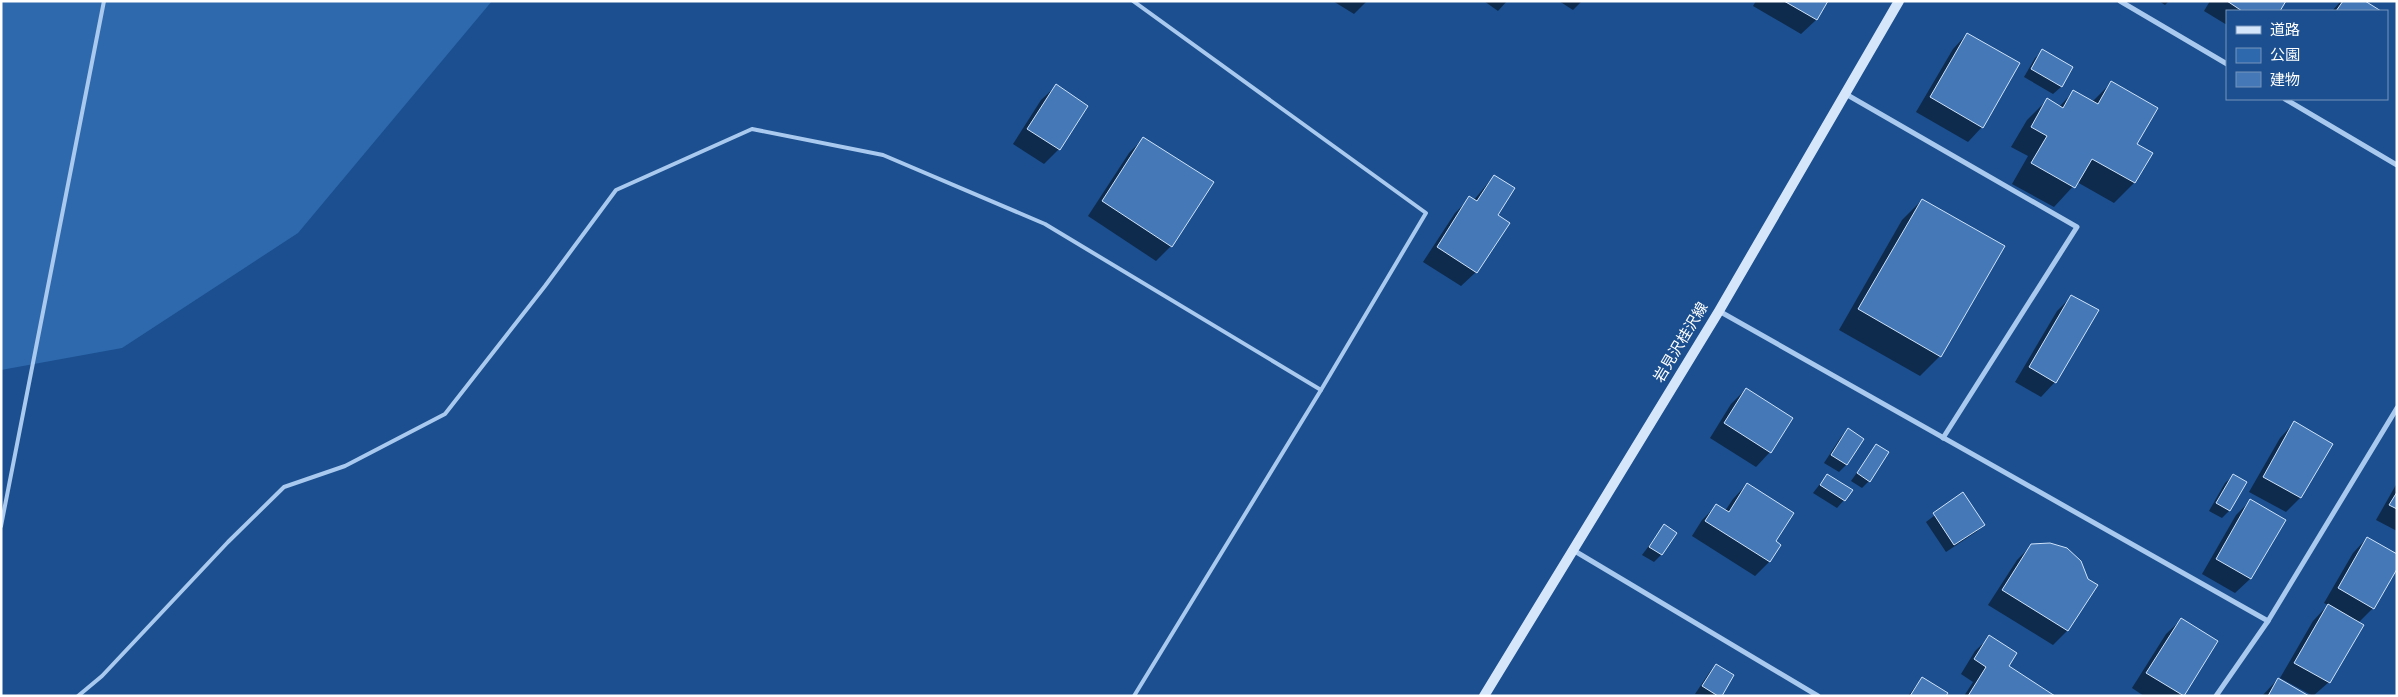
<svg xmlns="http://www.w3.org/2000/svg" width="2398" height="697" viewBox="0 0 2398 697" font-family="Overpass,'Noto Sans JP',sans-serif">
<style>
.green{fill:#2e69ad}
.shadow{fill:#0007}
.building{fill:#4478b7;stroke:#cfe3fa}
.lines{fill:none;stroke-linecap:round;stroke-linejoin:round}
.lane{stroke:#a9c9ee;stroke-width:4}
.street{stroke:#a9c9ee;stroke-width:5}
.secondary{stroke:#d6e6fa;stroke-width:10}
.labels{text-anchor:middle;dominant-baseline:central;stroke-width:4;stroke-linejoin:round;paint-order:stroke}
.street-label{font-size:15px;fill:#fff;stroke:#1b4f8f}
</style>
<rect width="100%" height="100%" fill="#1b4f8f"/>
<polygon class="green" points="1,1 492,1 298,233 122,348 1,370"/>
<g class="shadow">
<polygon points="1333,1 1367,1 1354,14"/>
<polygon points="1484,1 1507,1 1498,11"/>
<polygon points="1559,1 1582,1 1573,10"/>
<polygon points="1756,1 1827,1 1816,20 1801,34 1753,6"/>
<polygon points="2159,1 2169,1 2165,5"/>
<polygon points="2210,1 2285,1 2278,11 2227,11 2227,25 2204,11"/>
<polygon points="2341,1 2363,1 2379,11 2332,11"/>
<polygon points="1967,34 1982,127 1968,142 1916,112 1953,49"/>
<polygon points="2043,51 2071,67 2061,87 2053,94 2024,77 2035,58"/>
<polygon points="2111,83 2135,144 2151,153 2134,183 2114,203 2077,182 2054,207 2012,184 2028,156 2011,147 2027,120 2047,100 2059,107 2073,92 2092,102"/>
<polygon points="1056,86 1087,106 1059,149 1044,164 1013,144 1041,100"/>
<polygon points="1144,138 1171,246 1156,261 1088,216 1129,153"/>
<polygon points="1494,176 1497,215 1476,272 1461,286 1423,262 1455,213 1470,198 1473,201"/>
<polygon points="1922,200 1940,356 1920,376 1839,330 1902,220"/>
<polygon points="2072,296 2055,382 2041,397 2015,382 2057,311"/>
<polygon points="1746,389 1770,452 1756,467 1710,438 1731,404"/>
<polygon points="2294,423 2331,444 2300,498 2286,512 2249,492 2280,438"/>
<polygon points="1848,430 1862,439 1846,465 1839,472 1824,463 1841,437"/>
<polygon points="1876,446 1869,481 1862,488 1851,481"/>
<polygon points="1827,475 1844,500 1837,508 1813,493"/>
<polygon points="2233,476 2245,483 2229,511 2222,518 2209,511 2225,483"/>
<polygon points="2397,483 2397,531 2376,520"/>
<polygon points="1747,484 1774,541 1769,562 1755,576 1692,536 1702,520 1717,505 1725,511 1733,499"/>
<polygon points="1963,494 1984,525 1976,532 1946,552 1926,522"/>
<polygon points="2251,500 2284,520 2250,579 2235,593 2202,574 2236,515"/>
<polygon points="1664,526 1661,555 1654,562 1642,555"/>
<polygon points="2367,538 2373,608 2358,623 2329,682 2313,696 2280,678 2313,621 2328,605 2324,603 2353,553"/>
<polygon points="2032,545 2096,586 2067,631 2053,645 1988,605 2017,560"/>
<polygon points="2181,620 2216,642 2182,696 2144,696 2132,688 2166,634"/>
<polygon points="1990,637 2007,667 2053,696 1964,696 1973,682 1961,674 1975,651"/>
<polygon points="1716,665 1720,696 1695,694 1709,673"/>
<polygon points="1922,678 1944,696 1908,696"/>
<polygon points="2278,679 2306,696 2262,696"/>
</g>
<g class="building">
<polygon points="1784,1 1828,1 1817,20"/>
<polygon points="2227,1 2286,1 2280,11 2242,11"/>
<polygon points="2343,1 2365,1 2381,11 2336,11"/>
<polygon points="1967,33 2020,63 1983,128 1930,97"/>
<polygon points="2042,49 2073,67 2062,87 2031,69"/>
<polygon points="2111,81 2158,108 2137,144 2153,153 2135,183 2092,159 2075,188 2031,163 2047,136 2031,127 2047,98 2063,108 2073,90 2098,104"/>
<polygon points="1056,84 1088,106 1060,150 1027,129"/>
<polygon points="1143,137 1214,182 1172,247 1102,201"/>
<polygon points="1494,175 1515,188 1498,215 1510,223 1477,273 1437,247 1469,196 1477,201"/>
<polygon points="1922,199 2005,246 1941,357 1858,309"/>
<polygon points="2071,295 2099,310 2056,383 2029,367"/>
<polygon points="1746,388 1793,418 1771,453 1724,423"/>
<polygon points="2294,421 2333,444 2301,498 2263,477"/>
<polygon points="1848,428 1864,439 1847,465 1831,455"/>
<polygon points="1876,444 1889,452 1870,482 1857,473"/>
<polygon points="1827,474 1853,490 1845,501 1820,485"/>
<polygon points="2233,474 2247,482 2230,511 2216,503"/>
<polygon points="1747,483 1794,513 1776,541 1781,545 1770,562 1705,521 1716,504 1729,512"/>
<polygon points="1963,492 1985,525 1954,545 1933,513"/>
<polygon points="2397,492 2397,509 2389,505"/>
<polygon points="2250,499 2286,520 2251,579 2216,559"/>
<polygon points="1664,524 1677,533 1662,555 1649,547"/>
<polygon points="2367,537 2397,554 2397,569 2374,609 2338,588"/>
<polygon points="2050,543 2067,548 2081,561 2088,579 2098,585 2068,631 2002,590 2031,544"/>
<polygon points="2328,604 2364,625 2330,683 2294,663"/>
<polygon points="2181,618 2218,641 2184,696 2146,673"/>
<polygon points="1989,635 2017,653 2009,666 2055,696 1968,696 1986,667 1974,659"/>
<polygon points="1716,664 1734,675 1722,696 1718,696 1702,686"/>
<polygon points="1922,677 1948,693 1946,696 1910,696"/>
<polygon points="2278,678 2309,696 2268,696"/>
</g>
<g class="lines">
<g class="lane">
<polyline points="1133,1 1426,213 1321,390 1134,696"/>
<polyline points="1,526 104,1"/>
<polyline points="78,696 102,676 228,542 284,487 345,466 445,414 545,286 616,190 752,129 883,155 1045,224 1321,390"/>
</g>
<g class="street">
<polyline points="2120,1 2227,64"/>
<polyline points="1844,93 2077,227 1943,438"/>
<polyline points="2285,99 2397,165"/>
<polyline points="1719,311 2268,621"/>
<polyline points="1573,550 1818,696"/>
<polyline points="2216,696 2268,621 2397,408"/>
</g>
<polyline class="secondary" points="1484,696 1719,311 1899,1"/>
</g>
<g class="labels">
<g class="street-label">
<text transform="translate(1682 343) rotate(-59)">岩見沢桂沢線</text>
</g>
</g>
<rect width="2398" height="697" fill="none" stroke="#ffffff" stroke-width="5"/>
<rect x="2226" y="10" width="162" height="90" fill="#1b4f8f" stroke="#7695bc"/>
<rect x="2236" y="26" width="25" height="8" fill="#d6e6fa" stroke="#7695bc"/>
<text x="2270" y="35" font-size="15" fill="#ffffff">道路</text>
<rect x="2236" y="48" width="25" height="15" fill="#2e69ad" stroke="#7695bc"/>
<text x="2270" y="60" font-size="15" fill="#ffffff">公園</text>
<rect x="2236" y="72" width="25" height="15" fill="#4478b7" stroke="#7695bc"/>
<text x="2270" y="85" font-size="15" fill="#ffffff">建物</text>
</svg>
